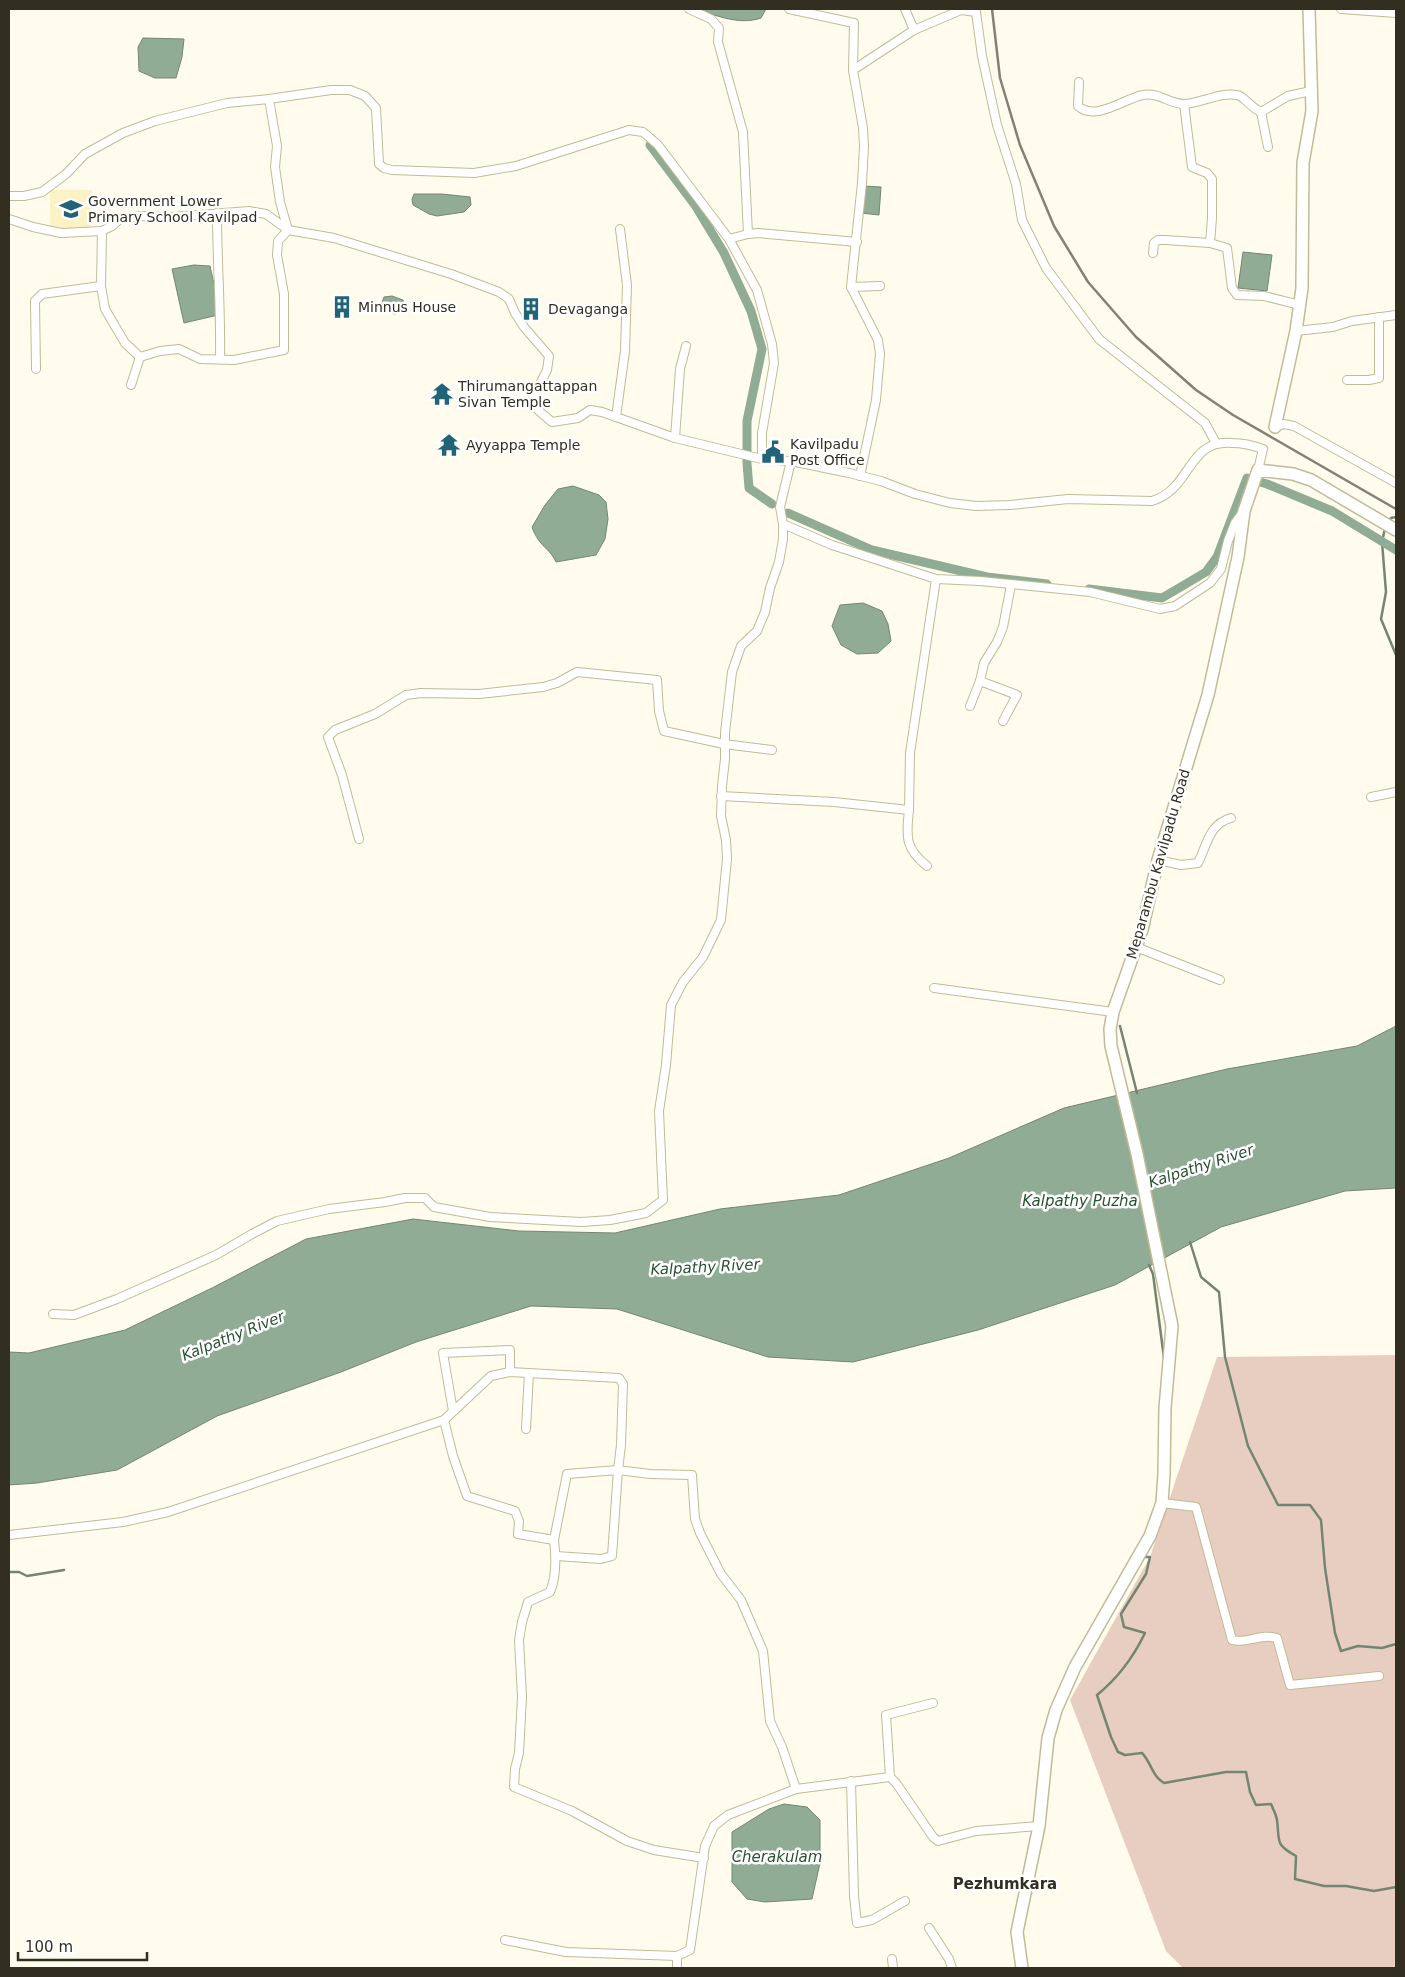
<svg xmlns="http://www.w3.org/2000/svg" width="1405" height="1977" viewBox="0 0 1405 1977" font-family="'DejaVu Sans',sans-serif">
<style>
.built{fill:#fbf3c6}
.green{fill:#e7cec0}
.water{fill:#91ac94;stroke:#748672}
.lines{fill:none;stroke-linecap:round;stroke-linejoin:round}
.stream{stroke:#748672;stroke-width:2.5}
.canal{stroke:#91ac94;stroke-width:9}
.street-casing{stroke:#c1bb97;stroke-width:10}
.secondary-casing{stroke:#c1bb97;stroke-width:14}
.street{stroke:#fff;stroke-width:8}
.secondary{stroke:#fff;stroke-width:11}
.rail{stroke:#858274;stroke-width:2.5}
.labels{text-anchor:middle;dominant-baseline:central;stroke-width:5;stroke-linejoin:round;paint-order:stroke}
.poi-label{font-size:14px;fill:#322f21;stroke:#fff;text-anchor:start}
.street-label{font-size:14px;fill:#322f21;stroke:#fff}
.water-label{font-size:15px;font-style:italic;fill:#285331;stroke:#fff}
.neighbourhood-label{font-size:15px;font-weight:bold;fill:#322f21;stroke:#fff}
</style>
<rect width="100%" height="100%" fill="#fffced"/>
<polygon class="built" points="50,190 92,190 91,228 50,228"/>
<polygon class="green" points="1396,1355 1396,1968 1183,1968 1166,1951 1070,1700 1150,1557 1217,1357"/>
<g class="water">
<path d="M699,9H766L761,18C742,25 717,17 699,9Z"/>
<polygon points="143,38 184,39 182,57 176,78 155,78 139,71 138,47"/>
<polygon points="863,186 881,187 879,215 861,213"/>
<polygon points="414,194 442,194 470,197 471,205 464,212 437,216 429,214 413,205 412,199"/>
<polygon points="1243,252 1272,255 1267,291 1238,288"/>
<polygon points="194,265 210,266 216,293 218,315 184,323 172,269"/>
<polygon points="392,296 403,300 405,307 403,312 395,314 382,311 381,305 384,297"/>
<path d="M573,486L599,495L606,502L608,519L605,539L596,555L556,562C549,547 539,547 532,527L545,505L558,489Z"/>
<polygon points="863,603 882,611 888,624 891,641 878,653 857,654 841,645 832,626 840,605"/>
<polygon points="1396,1026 1396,1188 1345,1191 1221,1227 1115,1285 978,1330 853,1362 768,1357 617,1309 531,1306 416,1342 341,1372 217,1416 117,1470 37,1483 9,1485 9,1352 29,1353 125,1330 212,1288 306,1239 413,1219 519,1231 615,1233 720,1209 839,1195 949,1158 1064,1108 1227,1069 1357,1046"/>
<polygon points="784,1804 807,1807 820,1820 820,1863 812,1899 765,1902 747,1899 732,1882 732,1832 769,1809"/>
</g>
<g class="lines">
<g class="stream">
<polyline points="1388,523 1391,518 1396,517"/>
<polyline points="1385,528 1382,542 1386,592 1381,619 1396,655"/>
<polyline points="1120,1026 1137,1093"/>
<polyline points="1190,1242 1201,1277 1219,1292 1225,1357 1248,1446 1278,1505 1310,1505 1321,1520 1325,1568 1335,1633 1341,1651 1358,1646 1382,1648 1396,1644"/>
<polyline points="1149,1265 1153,1274 1164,1358"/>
<path d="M1143,1557H1150L1146,1574L1121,1614L1124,1627L1145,1633C1133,1658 1118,1678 1097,1695L1111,1737L1118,1752L1125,1755L1142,1753C1151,1762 1152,1776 1164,1783L1226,1772H1246L1250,1792L1256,1805L1271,1804C1273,1809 1276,1814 1277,1820C1280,1841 1274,1844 1296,1856L1295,1879L1324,1886H1346L1374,1891L1396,1887"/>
<polyline points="9,1572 19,1572 27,1576 64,1570"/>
</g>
<g class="canal">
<polyline points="650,145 695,205 724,253 751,311 762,349 747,421 747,463 749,488 772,504"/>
<polyline points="788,513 872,550 987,577 1047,584"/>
<polyline points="1089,589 1162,598 1206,572 1217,557 1247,478 1267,484 1332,511 1396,550"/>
</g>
<defs>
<g id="street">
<polyline points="689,9 711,19 719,28 718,42 743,132 748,234"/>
<polyline points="789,9 854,23 853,70 863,128 864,146 862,183 851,287 878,340 880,354 876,400 860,476"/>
<polyline points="905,9 914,30"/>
<polyline points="1341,9 1396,13"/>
<polyline points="853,70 914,30 961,10 976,12 982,56 997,125 1016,184 1022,220 1046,268 1099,339 1205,423 1216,443"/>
<path d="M1079,82L1078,106C1096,122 1125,98 1143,95C1159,92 1169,104 1184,104C1202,103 1219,92 1237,95C1244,96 1251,108 1261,112L1288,96L1311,91"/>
<polyline points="1184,104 1192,167 1207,173 1212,179 1212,218 1210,243"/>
<polyline points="1261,112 1268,147"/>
<polyline points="9,196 24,196 42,192 66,174 85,154 123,133 155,121 227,103 269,99 331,90 350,90 365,96 376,108 379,164 384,168 392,170 474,173 516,166 629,130 643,132 658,145 729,239 757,290 772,344 774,363 762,433 762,459"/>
<path d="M217,213C217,262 221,310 220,358"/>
<path d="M9,219L33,227L61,233L102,231L112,226L120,219L141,216L173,217L249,211L266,214L288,230L334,238L451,274L499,292L509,299L515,313L524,327L549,356L547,370L533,398L534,404L539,411L552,422L578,418L590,410L602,412L675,438L762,459L791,461L849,473L881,481L915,494L950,503L976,506L1010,505L1068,499L1152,501C1192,489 1187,439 1232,443C1243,443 1252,445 1263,449L1258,470"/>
<polyline points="729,239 748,234 758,233 857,242"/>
<polyline points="1153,253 1154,243 1158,240 1165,240 1210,243 1227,248 1232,288 1237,295 1264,296 1300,305"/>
<polyline points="101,286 102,231"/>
<polyline points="851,287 880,286"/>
<polyline points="1296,331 1333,327 1352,321 1396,315"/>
<polyline points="36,369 35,301 42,294 101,286 105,309 125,343 140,357 160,351 179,349 200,359 234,360 284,350 284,294 277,255 278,241 288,230 280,202 275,167 277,146 269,99"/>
<polyline points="1347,380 1369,380 1379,378 1379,317"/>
<polyline points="131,385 140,357"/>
<polyline points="616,417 625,351 627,285 620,229"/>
<polyline points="1275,427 1284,424 1294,426 1396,483"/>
<polyline points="675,438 680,369 686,346"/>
<polyline points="783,524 780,507 791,461"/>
<polyline points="970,706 980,681"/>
<polyline points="1003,721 1017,695 980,681 984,663 997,642 1003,627 1011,585"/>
<path d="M721,796L834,802L909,810C906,836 905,849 927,866"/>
<polyline points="1371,797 1396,792"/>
<polyline points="909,810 910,753 936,579"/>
<polyline points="359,839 342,775 328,737 335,730 375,714 406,695 421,693 479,694 543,687 557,683 577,672 657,680 659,711 664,731 724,744 772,750"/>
<path d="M1158,860L1181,865L1198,863C1207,845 1209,824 1231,818"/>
<polyline points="1136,947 1220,980"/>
<polyline points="934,988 1113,1012"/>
<polyline points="53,1314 74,1315 117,1299 216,1255 252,1234 277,1221 329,1209 385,1202 405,1198 425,1198 434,1207 490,1217 581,1222 610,1220 646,1213 663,1200 659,1111 666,1065 671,1005 683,982 703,957 721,920 727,859 726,840 721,816 722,786 725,759 725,732 732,672 741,646 757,631 765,612 770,588 779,562 783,539 783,524 832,545 936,579 980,581 1090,592 1160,609 1175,606 1210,583 1221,569 1228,541 1235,523 1243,512"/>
<polyline points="453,1411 443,1353 510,1350 510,1372"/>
<path d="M444,1420L453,1456L467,1496L515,1511L519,1521L518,1534L554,1540C556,1557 557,1576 550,1592L528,1602L522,1622L519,1640L522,1697L519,1753L515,1769L514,1787L572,1811L627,1841L654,1850L704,1858"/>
<polyline points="526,1429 529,1373"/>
<path d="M1162,1503L1196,1507L1232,1640C1247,1644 1261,1633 1277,1638L1290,1685L1379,1676"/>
<polyline points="9,1535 123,1522 168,1512 444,1420 491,1376 510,1372 619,1378 623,1384 621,1445 618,1470 650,1474 692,1475 695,1519 700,1533 721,1574 741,1600 763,1651 770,1721 782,1747 796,1789"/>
<polyline points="554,1540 567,1474 618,1470 612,1556 601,1559 556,1556"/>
<polyline points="890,1777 886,1715 933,1703"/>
<polyline points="851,1781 854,1896 857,1923 872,1920 905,1901"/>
<polyline points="929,1928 949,1959 952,1968"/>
<polyline points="505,1940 566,1952 677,1956"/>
<polyline points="892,1959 893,1968"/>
<polyline points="677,1968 677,1956 690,1950 705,1846 714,1826 728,1815 796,1789 890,1777 896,1783 933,1837 938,1841 976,1831 1039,1826"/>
</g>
<g id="secondary">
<polyline points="1275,427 1296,331 1302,288 1303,163 1312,111 1309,9"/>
<polyline points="1022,1968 1017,1932 1039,1826 1048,1738 1056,1710 1075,1667 1150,1536 1162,1503 1164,1474 1165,1408 1172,1326 1137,1154 1111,1046 1110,1029 1113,1012 1142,930 1158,860 1208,695 1238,557 1244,511 1258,470 1293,474 1311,480 1396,530"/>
</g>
</defs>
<use href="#street" class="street-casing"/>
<use href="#secondary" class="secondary-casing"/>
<use href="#street" class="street"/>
<use href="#secondary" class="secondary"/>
<polyline class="rail" points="992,9 1000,78 1020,145 1054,226 1088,282 1136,337 1196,390 1233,415 1396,509"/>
</g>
<defs>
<symbol id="school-bare" viewBox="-9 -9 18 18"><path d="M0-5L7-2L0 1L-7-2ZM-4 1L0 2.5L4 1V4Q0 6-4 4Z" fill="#216377" stroke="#fff" stroke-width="2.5" paint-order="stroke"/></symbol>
<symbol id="building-bare" viewBox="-9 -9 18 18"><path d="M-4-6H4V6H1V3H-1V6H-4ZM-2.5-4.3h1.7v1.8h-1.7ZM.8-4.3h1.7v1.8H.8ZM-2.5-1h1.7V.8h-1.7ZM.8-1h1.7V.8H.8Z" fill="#216377" stroke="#fff" stroke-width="2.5" paint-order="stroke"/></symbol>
<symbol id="temple-bare" viewBox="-9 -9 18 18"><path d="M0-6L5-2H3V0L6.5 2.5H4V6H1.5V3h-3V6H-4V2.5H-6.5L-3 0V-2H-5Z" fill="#216377" stroke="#fff" stroke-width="2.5" paint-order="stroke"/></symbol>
<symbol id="civic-bare" viewBox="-9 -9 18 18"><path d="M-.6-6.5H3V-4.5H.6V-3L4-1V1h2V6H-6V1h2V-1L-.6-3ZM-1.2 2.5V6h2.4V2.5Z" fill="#216377" stroke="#fff" stroke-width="2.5" paint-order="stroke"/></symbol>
</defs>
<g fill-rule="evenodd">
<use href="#school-bare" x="55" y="193" width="32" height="32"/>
<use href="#building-bare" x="326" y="291" width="32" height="32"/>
<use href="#building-bare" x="515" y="293" width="32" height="32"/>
<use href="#temple-bare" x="426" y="378" width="32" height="32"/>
<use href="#temple-bare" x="433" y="429" width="32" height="32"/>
<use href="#civic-bare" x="757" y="436" width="32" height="32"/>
</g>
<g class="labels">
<g class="poi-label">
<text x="88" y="201">Government Lower<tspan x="88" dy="16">Primary School Kavilpad</tspan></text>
<text x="358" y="307">Minnus House</text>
<text x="548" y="309">Devaganga</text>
<text x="458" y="386">Thirumangattappan<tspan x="458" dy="16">Sivan Temple</tspan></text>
<text x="790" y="444">Kavilpadu<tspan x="790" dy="16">Post Office</tspan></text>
<text x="466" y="445">Ayyappa Temple</text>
</g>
<g class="street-label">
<text transform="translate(1158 864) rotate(-74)">Meparambu Kavilpadu Road</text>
</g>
<g class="water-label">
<text transform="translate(1201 1166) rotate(-18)">Kalpathy River</text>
<text x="1080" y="1201">Kalpathy Puzha</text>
<text transform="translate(705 1267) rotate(-3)">Kalpathy River</text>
<text transform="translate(233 1336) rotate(-22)">Kalpathy River</text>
<text x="777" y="1857">Cherakulam</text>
</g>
<g class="neighbourhood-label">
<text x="1005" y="1884">Pezhumkara</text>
</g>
</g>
<rect width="1405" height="1977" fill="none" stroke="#322f21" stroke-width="20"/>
<path d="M18 1952v8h129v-8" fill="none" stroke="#322f21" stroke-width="2.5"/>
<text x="25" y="1952" font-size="15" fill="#322f21" stroke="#ffffff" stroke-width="4" paint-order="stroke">100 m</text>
</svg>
